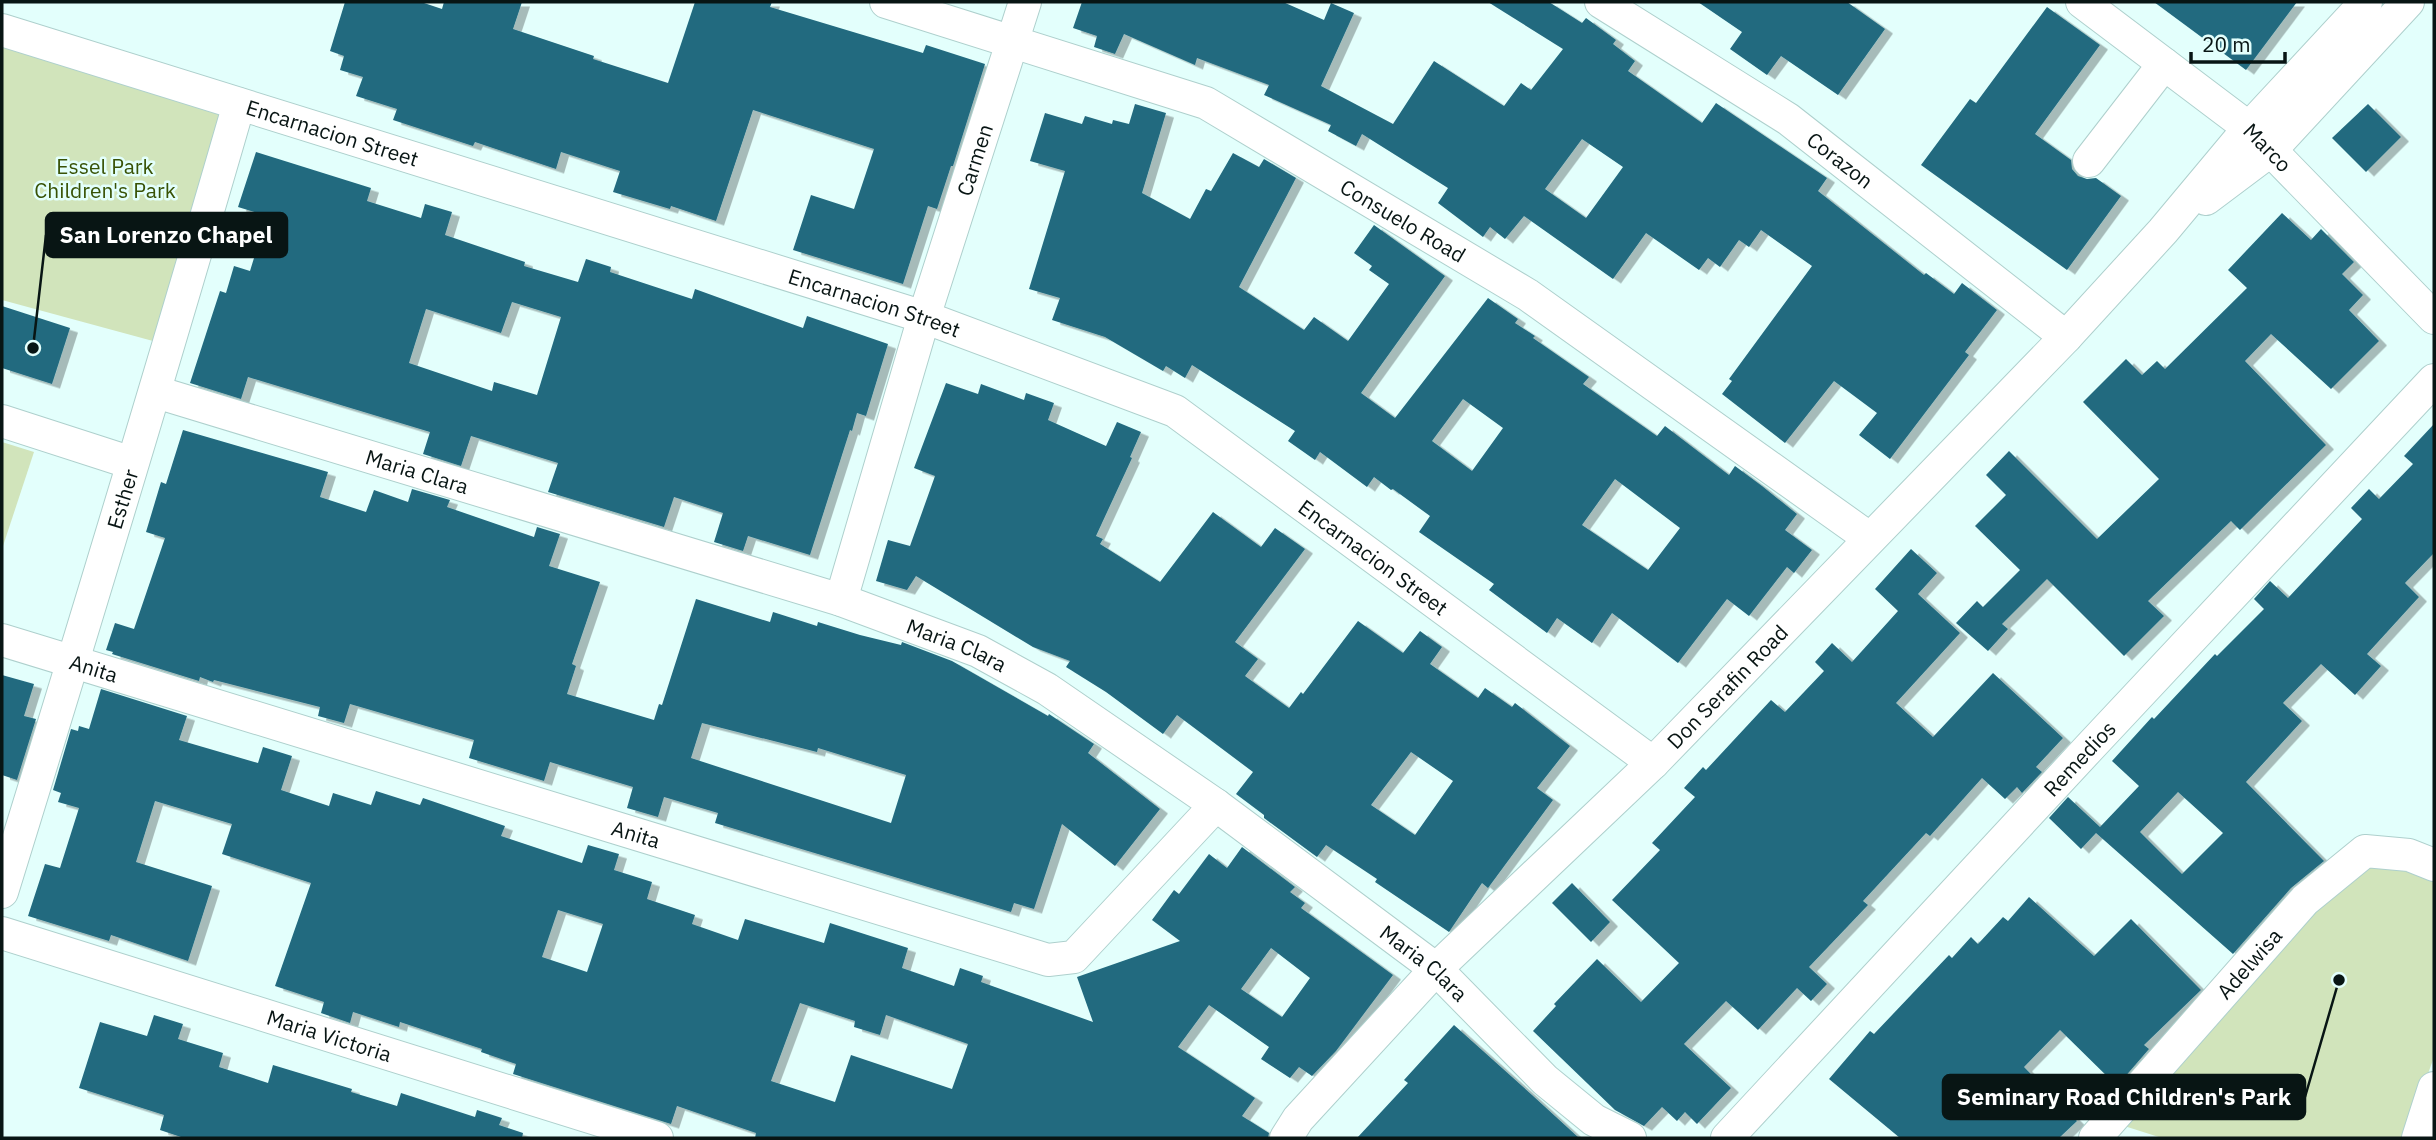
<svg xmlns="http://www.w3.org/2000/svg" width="2436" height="1140" viewBox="0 0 2436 1140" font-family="'IBM Plex Sans',sans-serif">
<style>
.green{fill:#d1e4bb}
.building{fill:#216a7f;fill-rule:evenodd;filter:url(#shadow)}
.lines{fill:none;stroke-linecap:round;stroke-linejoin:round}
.minor-casing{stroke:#aed0cd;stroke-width:34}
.minor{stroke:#fff;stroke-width:32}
.labels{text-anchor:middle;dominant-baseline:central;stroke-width:5;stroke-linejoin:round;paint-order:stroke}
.street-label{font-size:21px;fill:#081514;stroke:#e3fffc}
.park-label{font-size:21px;fill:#385205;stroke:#e3fffc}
.leader{fill:none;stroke:#081514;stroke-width:2.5}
.callout-dot{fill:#081514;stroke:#e3fffc;stroke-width:2.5}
.callout{fill:#081514;stroke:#081514;stroke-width:2.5}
.callout-label{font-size:23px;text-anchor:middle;font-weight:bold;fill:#fff}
</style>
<defs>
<filter id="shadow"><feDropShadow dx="8" dy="4.5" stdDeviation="0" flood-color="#0004"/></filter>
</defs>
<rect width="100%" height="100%" fill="#e3fffc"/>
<g class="green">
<polygon points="2,38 234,108 164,344 2,300"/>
<polygon points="2,442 34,452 2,549"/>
<polygon points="2366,856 2434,873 2434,1057 2405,1138 2162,1138 2118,1124"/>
</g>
<g class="building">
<polygon points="345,2 421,2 442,9 444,2 522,2 513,29 594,56 593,59 668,83 695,2 772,2 770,7 923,53 926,45 985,64 953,166 951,166 937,209 928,206 903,284 793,250 811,195 854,209 874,149 753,110 716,221 671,206 670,209 613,192 620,171 561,152 556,169 475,142 473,146 393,120 397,109 356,96 363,77 340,70 344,56 330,51"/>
<path d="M1082,2H1283L1324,20L1331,3L1354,13L1321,86L1393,124L1434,61L1504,106L1521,83L1531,90L1563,49L1488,2H1549L1582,23L1586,18L1616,40L1613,44L1635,61L1628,71L1702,123L1716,103L1827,178L1818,191L1924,275L1926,273L1954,294L1962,283L1997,310L1965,352L1969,355L1890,459L1859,435L1877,413L1834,381L1785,443L1722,394L1732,381L1729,379L1812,266L1761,230L1749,247L1739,240L1720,267L1708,258L1699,270L1646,233L1613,279L1524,216L1505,239L1490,227L1483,237L1438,203L1448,188L1362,134L1356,146L1328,131L1331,125L1264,95L1269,85L1197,58L1195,65L1124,34L1115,54L1094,47L1097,36L1073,28ZM1582,139L1623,167L1586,218L1545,189Z"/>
<polygon points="1698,2 1847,2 1885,29 1838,95 1781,56 1767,75 1730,49 1742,32"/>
<polygon points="2154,2 2297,2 2246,70"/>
<polygon points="2047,7 2100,45 2035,134 2071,160 2072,169 2078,176 2087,179 2096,178 2121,196 2067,270 1921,165 1970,99 1976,103"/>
<path d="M1135,104L1166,113L1142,193L1190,219L1206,189L1211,191L1233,153L1259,167L1264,159L1296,178L1239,287L1304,330L1314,317L1348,341L1389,284L1369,270L1372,266L1354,253L1374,225L1445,276L1361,393L1395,418L1488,298L1518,319L1515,323L1535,336L1533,338L1589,377L1583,384L1657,436L1665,426L1729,475L1735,466L1762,486L1797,514L1785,530L1812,550L1794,573L1787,567L1749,616L1727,599L1678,663L1612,613L1592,643L1557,618L1547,633L1489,590L1494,584L1419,532L1430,516L1393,489L1391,490L1374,477L1367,487L1320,452L1315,460L1288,441L1295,431L1192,365L1185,378L1166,366L1163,371L1105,337L1052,320L1060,298L1029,289L1065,171L1030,161L1045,113L1082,124L1085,116L1112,124L1113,120L1129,124ZM1463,399L1503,428L1472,471L1432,441ZM1615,479L1680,528L1648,570L1582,525Z"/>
<polygon points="2368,104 2401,137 2366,172 2332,138"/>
<path d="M256,152L371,188L367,201L421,218L425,204L452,212L445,235L525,262L524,266L578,282L586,259L611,267L610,272L692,299L695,289L803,328L807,316L888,344L866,416L857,413L852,431L850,430L810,555L748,536L743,551L714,542L723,513L674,497L664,527L548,492L558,463L471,436L461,466L423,454L430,432L248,377L241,399L190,383L220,291L226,293L234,266L250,271L267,216L238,207ZM512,302L561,317L537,395L494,382L492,391L409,363L426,309L501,333Z"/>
<polygon points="2282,213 2311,240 2321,229 2354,262 2342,274 2363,295 2349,310 2379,341 2331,389 2271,334 2245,361 2326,445 2240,530 2231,521 2148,601 2164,616 2124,656 2047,579 2002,624 2008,629 1988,651 1956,623 1977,601 1983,607 2020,570 1975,526 2006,495 1986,475 2009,451 2097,539 2159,479 2083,402 2126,359 2142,375 2157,361 2165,369 2247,288 2228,270"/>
<polygon points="2,306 70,328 52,384 2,368"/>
<path d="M946,383L978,394L981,384L1024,400L1026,393L1054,403L1048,420L1106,446L1117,422L1141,432L1130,457L1132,458L1096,536L1103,539L1100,544L1160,582L1213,512L1261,547L1275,528L1305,549L1235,642L1258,659L1245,676L1289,708L1301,692L1303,694L1358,621L1403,653L1420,631L1442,647L1430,664L1478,698L1485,688L1512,707L1515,703L1570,746L1537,788L1553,800L1488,888L1482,883L1449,932L1375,882L1377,879L1326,845L1317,857L1264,818V815L1236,794L1253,772L1177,715L1163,734L1106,692L1066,667L1070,661L1033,647L916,576L907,590L876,581L888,540L910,546L935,476L914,468ZM1411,752L1453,781L1415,835L1371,805Z"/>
<path d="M2434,424V553L2405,583L2419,597L2367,654L2381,666L2355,695L2321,664L2283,703L2302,721L2246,782L2324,861L2291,888L2233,954L2096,833L2081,849L2049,818L2068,797L2100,827L2139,786L2112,761L2152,717L2154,719L2215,654L2217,656L2264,609L2254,599L2270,581L2288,598L2362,519L2351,508L2369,489L2379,499L2413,464L2404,456ZM2178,792L2223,833L2182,874L2140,832Z"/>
<path d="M183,430L328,472L320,497L366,512L374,490L408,502L412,489L450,500L447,507L534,537L537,527L560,534L549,566L600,582L572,664L576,666L567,694L654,720L659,704L662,705L696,599L770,622L773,612L817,626L818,622L860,635L901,645L902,642L952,661L1048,716L1049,714L1094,744L1088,753L1160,809L1115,866L1062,824L1034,909L1014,903L1011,912L715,823L718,813L664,797L658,817L627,808L633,787L550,762L544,781L469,758L474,740L350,704L344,723L318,716L320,707L214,680L213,682L200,677L199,681L112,654L113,652L106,650L115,623L134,629L165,538L146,532L161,482L166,484ZM702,723L817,752L818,748L906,775L891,823L691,758Z"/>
<polygon points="1911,549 1937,573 1918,594 1960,633 1896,703 1933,737 1993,673 2063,738 2036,767 2042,772 2022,793 2017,787 2005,799 1982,778 1930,836 1926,833 1863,901 1868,905 1809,967 1827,984 1811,1001 1797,988 1758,1030 1726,1001 1684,1044 1731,1088 1697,1124 1685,1112 1677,1121 1662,1107 1644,1126 1615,1110 1533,1031 1556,1006 1554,1004 1597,959 1641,1002 1679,963 1612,900 1660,850 1652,843 1695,797 1684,788 1703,767 1706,770 1771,700 1785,712 1824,671 1815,662 1832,643 1852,662 1898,611 1875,589"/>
<polygon points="2,675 34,684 24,716 36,719 17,780 2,775"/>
<path d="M101,689L187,716L179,740L258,763L263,747L292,756L281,790L329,806L333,793L371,805L376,791L420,805L423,798L505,826L501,836L582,863L588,845L619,854L614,870L652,882L647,899L695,915L692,924L738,940L745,919L824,943L830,923L908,948L902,968L954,986L960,968L983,976L981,982L1093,1022L1077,977L1180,941L1152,920L1174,890L1179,894L1209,854L1227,868L1242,847L1295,887L1290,892L1305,903L1301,908L1393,975L1336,1051L1312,1076L1299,1067L1290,1078L1261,1059L1269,1047L1209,1005L1178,1047L1255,1098L1242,1116L1269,1133L1268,1138H755L756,1133L677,1106L671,1124L513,1074L516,1064L481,1052L482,1049L400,1022L399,1027L353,1012L350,1023L321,1013L324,1002L275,986L311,883L222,854L232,824L155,801L136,862L212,886L188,961L111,935L109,941L28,916L45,864L60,868L79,808L58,802L61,793L53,790L71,729L78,731L79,726L89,729ZM558,910L603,924L587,972L542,957ZM1271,948L1310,978L1282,1017L1241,989ZM800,1003L855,1021L854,1027L880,1035L886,1015L968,1044L952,1089L851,1055L835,1102L771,1081Z"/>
<polygon points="1572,883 1610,922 1591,942 1552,903"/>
<polygon points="2029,897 2094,956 2131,919 2201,990 2144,1045 2149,1049 2117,1086 2060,1030 2024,1067 2077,1121 2059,1138 1900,1138 1829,1079 1870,1031 1874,1034 1949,955 1952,958 1971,937 1978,944 2003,917 2008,921"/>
<polygon points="154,1015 183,1024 178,1039 223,1053 219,1067 268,1083 273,1065 352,1089 351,1092 397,1106 401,1093 475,1117 477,1110 502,1118 499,1125 523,1133 522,1138 184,1138 160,1130 164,1115 79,1088 100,1022 147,1036"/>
<polygon points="1454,1025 1532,1095 1579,1138 1357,1138 1408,1083 1404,1080"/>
</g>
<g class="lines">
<defs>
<g id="minor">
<path id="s1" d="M886,2L1206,103L1528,295L1869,538"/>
<path id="s2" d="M1601,2L1788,119L2066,337"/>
<path id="s3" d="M2082,2L2249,128L2434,318"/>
<path id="s4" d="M2,30L924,317L1175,411L1653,763"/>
<polyline points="2089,161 2164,64"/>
<polyline points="2206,199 2270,151 2408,2"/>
<path id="s5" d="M156,392L841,600L978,651L1047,689L1216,805L1436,969L1545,1080L1594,1120L1630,1138"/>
<polyline points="2,421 132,463"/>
<path id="s6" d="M841,600L924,317L1025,2"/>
<path id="s7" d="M2,640L1048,960L1074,957L1216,805"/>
<path id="s8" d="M2,892C83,630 163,367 239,104"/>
<path id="s9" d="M2,933L657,1138"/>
<path id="s10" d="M1286,1138L1298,1119L1436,969L1653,763L2066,337L2163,231L2249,128L2366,2"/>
<path id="s11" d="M1727,1138L2088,749L2434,380"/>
<path id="s12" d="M2095,1138L2305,900L2365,851L2409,855L2434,865"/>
<polyline points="2418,1138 2434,1088"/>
</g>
</defs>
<use href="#minor" class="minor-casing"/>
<use href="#minor" class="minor"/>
</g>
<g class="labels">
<g class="street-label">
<text stroke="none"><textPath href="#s4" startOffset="346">Encarnacion Street</textPath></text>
<text stroke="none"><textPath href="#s3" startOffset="236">Marco</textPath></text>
<text stroke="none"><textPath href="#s6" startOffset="460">Carmen</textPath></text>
<text stroke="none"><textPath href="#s2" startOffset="287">Corazon</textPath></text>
<text stroke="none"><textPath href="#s1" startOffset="565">Consuelo Road</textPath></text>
<text stroke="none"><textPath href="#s4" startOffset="914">Encarnacion Street</textPath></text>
<text stroke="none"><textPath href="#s5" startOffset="273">Maria Clara</textPath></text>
<text stroke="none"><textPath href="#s8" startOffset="411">Esther</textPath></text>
<text stroke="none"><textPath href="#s4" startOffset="1480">Encarnacion Street</textPath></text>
<text stroke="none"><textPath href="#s5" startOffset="840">Maria Clara</textPath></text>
<text stroke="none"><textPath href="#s7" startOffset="96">Anita</textPath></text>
<text stroke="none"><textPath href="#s10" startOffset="632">Don Serafin Road</textPath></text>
<text stroke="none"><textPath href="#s11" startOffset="518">Remedios</textPath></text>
<text stroke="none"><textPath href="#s7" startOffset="663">Anita</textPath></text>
<text stroke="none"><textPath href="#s5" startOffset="1407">Maria Clara</textPath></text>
<text stroke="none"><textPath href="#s12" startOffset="233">Adelwisa</textPath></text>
<text stroke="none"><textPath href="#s9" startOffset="343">Maria Victoria</textPath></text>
</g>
<g class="park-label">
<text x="105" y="166">Essel Park<tspan x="105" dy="24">Children's Park</tspan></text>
</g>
</g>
<path class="leader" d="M33 348L46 235M2339 980L2305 1097"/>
<g class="callout-dot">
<circle cx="33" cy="348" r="7"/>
<circle cx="2339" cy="980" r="7"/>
</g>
<g class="callout">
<rect x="46" y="213" width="241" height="44" rx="7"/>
<rect x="1943" y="1075" width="362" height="44" rx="7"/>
</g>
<g class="callout-label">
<text x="166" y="243">San Lorenzo Chapel</text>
<text x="2124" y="1105">Seminary Road Children's Park</text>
</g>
<rect width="2436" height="1140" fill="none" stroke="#081514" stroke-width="7"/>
<path d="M2191 52v10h94v-10" fill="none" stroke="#081514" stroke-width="3.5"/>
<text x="2202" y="52" font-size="21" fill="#081514" stroke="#e3fffc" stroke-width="5" paint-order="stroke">20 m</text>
</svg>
